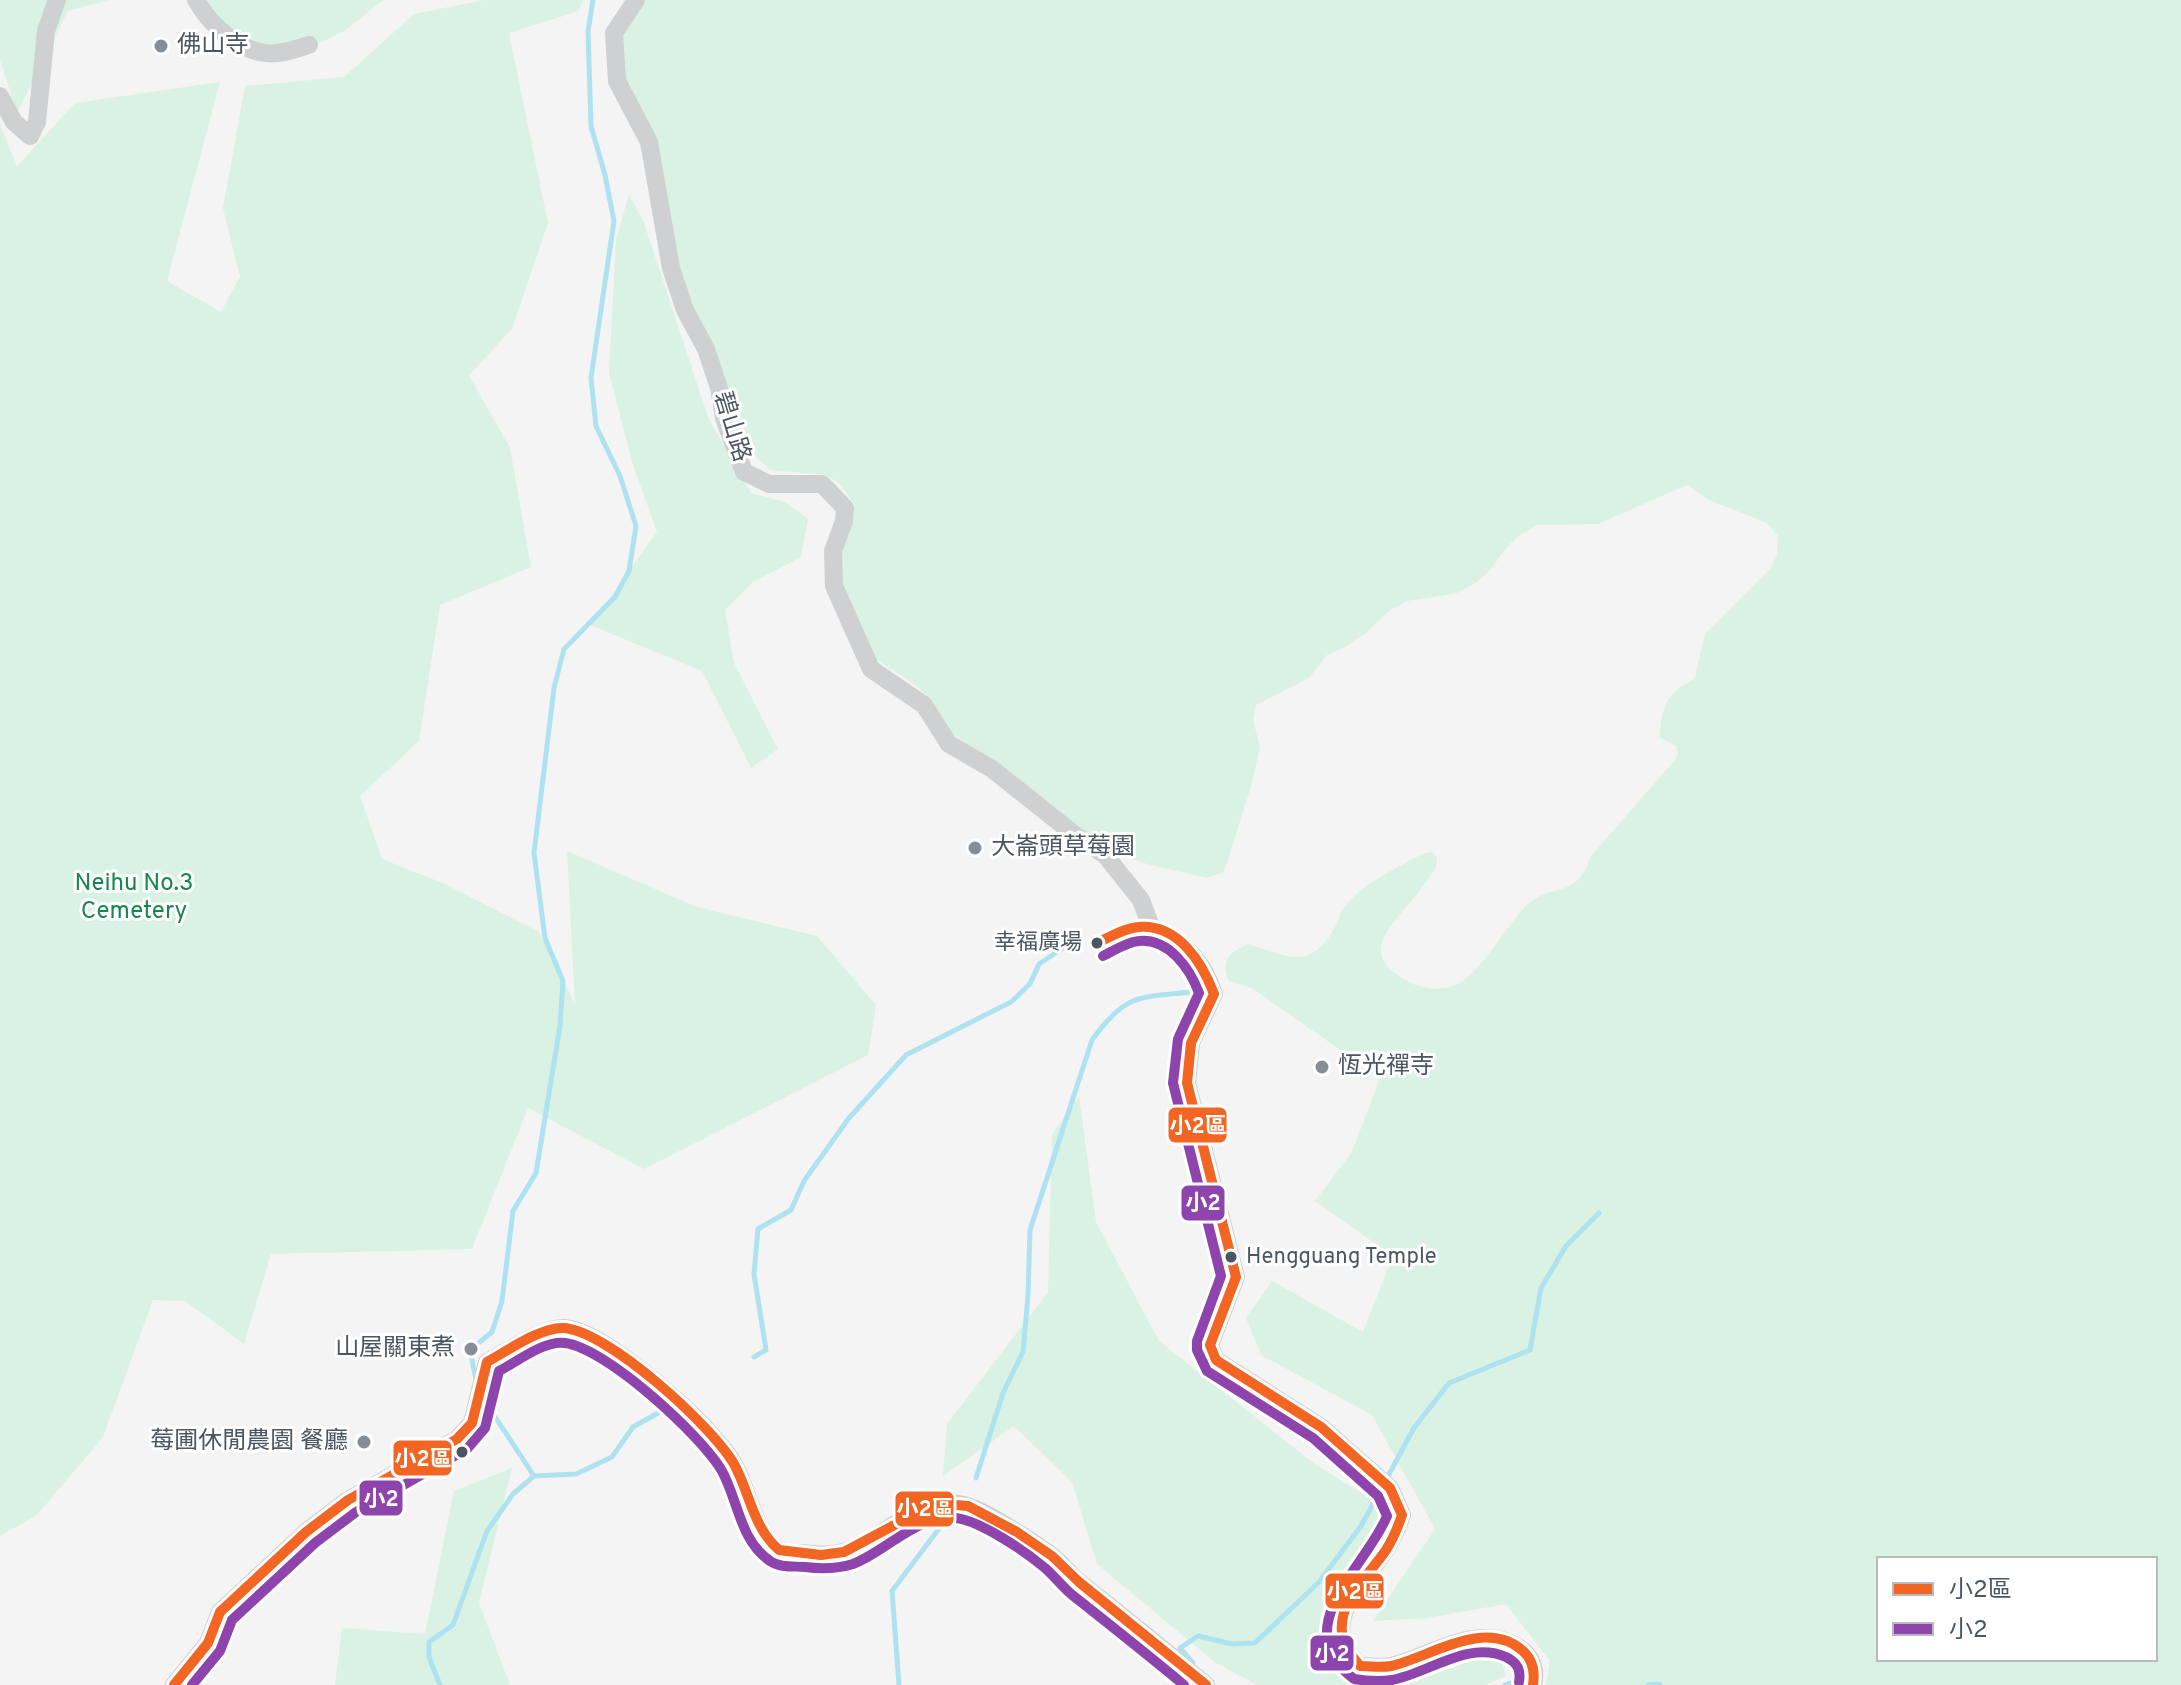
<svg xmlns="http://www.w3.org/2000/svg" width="2181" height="1685" viewBox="0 0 2181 1685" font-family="Overpass,'Noto Sans TC',sans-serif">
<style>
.green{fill:#d9f2e3;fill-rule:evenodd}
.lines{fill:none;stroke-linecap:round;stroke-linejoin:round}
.stream{stroke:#aee2f0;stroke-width:5}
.street{stroke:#ced0d2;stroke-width:18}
.bus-1-casing{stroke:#fff;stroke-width:16}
.bus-2-casing{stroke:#fff;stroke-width:16}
.bus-1{stroke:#f26522;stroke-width:10}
.bus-2{stroke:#8e44ad;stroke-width:10}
.poi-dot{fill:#868d94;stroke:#fff;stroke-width:3}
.bus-dot{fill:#4a5661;stroke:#fff;stroke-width:3}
.labels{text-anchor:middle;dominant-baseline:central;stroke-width:6;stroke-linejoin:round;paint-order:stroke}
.bus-label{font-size:22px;fill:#4a5661;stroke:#fff;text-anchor:end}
.poi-label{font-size:24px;fill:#4a5661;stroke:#fff;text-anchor:start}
.street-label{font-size:24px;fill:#4a5661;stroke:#fff}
.park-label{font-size:24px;fill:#17864f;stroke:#fff}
.line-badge{stroke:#fff;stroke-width:3}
.badge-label{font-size:22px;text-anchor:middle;font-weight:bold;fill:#fff}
</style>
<rect width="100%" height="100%" fill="#f4f4f4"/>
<g class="green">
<polygon points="0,0 109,0 68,11 17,113 0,60"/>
<polygon points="203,0 383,0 346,30 322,42 274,56 238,41"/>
<polygon points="484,0 583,0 579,11 509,33 548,223 512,329 469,375 510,448 531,567 440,605 419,741 360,796 382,859 445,884 539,932 575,1004 567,851 697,907 817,936 876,1005 868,1055 644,1169 528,1108 472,1249 271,1254 244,1344 185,1301 153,1300 103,1437 37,1515 0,1536 0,125 17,166 75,103 220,82 167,281 221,312 240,277 223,208 245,86 344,77 414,14"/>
<path d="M645,0H2181V1685H1546L1550,1661L1506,1604L1427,1618L1373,1621L1435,1529L1372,1415L1261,1355L1246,1318L1272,1281L1363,1332L1393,1256L1315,1201L1352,1152L1380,1078L1252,988L1229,981C1220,960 1230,952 1248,944C1285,955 1308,972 1333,931C1338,922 1340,911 1347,904C1366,881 1398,868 1424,853L1433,852L1437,857L1436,868C1426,883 1414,897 1403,911C1377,941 1368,960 1409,982C1422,989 1441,991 1456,985C1478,976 1505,928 1524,908C1553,879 1575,903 1591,856L1675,760L1678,753L1676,746L1660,738C1660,719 1663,701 1679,688C1685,683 1690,683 1695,677L1705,634L1770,569L1777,554L1778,536L1767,523L1709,500L1687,485L1598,524L1537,525L1518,536L1506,548L1491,569L1476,583L1457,593L1407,601L1390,610L1366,633L1343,648L1327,655L1309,678L1256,705L1253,720L1260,747L1252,783L1224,872L1206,878L1147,864L1117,854L1078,833L952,733L933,702L916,685L871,656L839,577V554L853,516L854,504L839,483L826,475L770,470L750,451L736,433L689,306L622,81V30ZM1879,1559H2155V1659H1879Z"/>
<polygon points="629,194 644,223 708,417 751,493 785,502 808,519 801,557 753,582 725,610 734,663 778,749 751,768 702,671 590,625 657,532 632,462 609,372 616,240"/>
<polygon points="1079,1096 1096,1222 1159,1341 1316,1465 1377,1502 1382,1521 1320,1614 1335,1656 1364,1685 1257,1685 1216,1663 1097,1564 1072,1482 1014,1426 943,1476 947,1424 1048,1292 1052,1135"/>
<polygon points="512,1468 479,1603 510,1685 335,1685 342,1628 425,1634 454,1491"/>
<polygon points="1497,1651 1506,1676 1485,1685 1405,1685"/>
</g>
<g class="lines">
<g class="stream">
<polyline points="754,1357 766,1350 754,1274 758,1229 791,1210 804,1181 849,1118 906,1055 1011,1002 1030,984 1039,964 1066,946"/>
<polyline points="476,1380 470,1350 492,1332 502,1301 513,1211 536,1173 560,1026 563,981 545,938 534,853 554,688 564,649 615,597 629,571 636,526 620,476 596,426 591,378 614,221 605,175 591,126 588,31 593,0"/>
<polyline points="484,1400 534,1476"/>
<path d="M976,1478L1003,1393L1023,1352L1028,1296L1030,1230L1092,1040C1126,993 1138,998 1191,992"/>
<polyline points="1193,1663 1180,1648 1198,1636 1232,1644 1255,1643 1319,1582 1361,1526 1414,1428 1449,1383 1530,1350 1541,1288 1566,1246 1599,1213"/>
<polyline points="440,1685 429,1657 429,1642 453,1625 487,1531 513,1494 534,1476 576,1474 612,1457 633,1427 658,1413"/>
<polyline points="899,1685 892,1591 947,1518"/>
<polyline points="1505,1685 1514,1682 1522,1685"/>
<polyline points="1648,1685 1660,1684"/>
</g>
<g class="street">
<path d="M196,0C211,27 245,57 278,53C288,52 299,48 309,45"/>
<path d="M636,0L614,33L617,81L649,142L671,268L685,310L706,349L719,388L724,418L744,472L769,484H822L845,508L844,521L833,551L834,586L871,669L924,705L949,744L992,769L1075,835L1105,855L1141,900L1151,927C1184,942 1202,958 1214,994L1191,1043L1187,1083L1236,1277L1210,1345L1216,1360L1321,1427L1390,1488L1402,1515C1398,1527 1393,1538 1386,1549C1362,1587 1315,1623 1360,1666C1370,1666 1382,1668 1391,1666C1433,1656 1476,1622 1518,1647C1532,1656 1537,1670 1533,1685"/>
<polyline points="0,96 14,122 30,136 37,122 46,31 57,0"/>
<path d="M174,1685L208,1643L220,1612L306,1532L348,1500L457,1439L472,1423L487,1362C506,1352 543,1328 564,1328C605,1330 710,1425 732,1461C748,1486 754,1535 779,1550C786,1553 795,1553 803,1553C819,1555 834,1556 850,1550C888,1535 914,1499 959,1504C979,1506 1030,1540 1048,1553C1060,1561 1068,1573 1079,1582C1122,1616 1164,1650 1206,1685"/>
</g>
<defs>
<g id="bus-1">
<path d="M1097,943C1110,937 1124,928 1139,927C1178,924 1202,962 1214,994L1191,1043L1187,1083L1236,1277L1210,1345L1216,1360L1321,1427L1390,1488L1402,1515C1398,1527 1393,1539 1386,1550C1370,1574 1338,1601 1342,1633C1343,1646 1352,1656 1360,1666C1370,1666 1381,1668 1391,1666C1431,1657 1485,1617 1523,1651C1533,1660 1535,1672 1533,1685"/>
<path d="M174,1685L208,1643L220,1612L306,1532L348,1500L457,1439L472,1423L487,1362C507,1351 542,1326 565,1328C610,1333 711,1425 734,1464C750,1493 753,1528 779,1550L821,1555L844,1552L928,1507L943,1504L968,1506L1017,1532L1052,1556L1079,1582L1206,1685"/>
</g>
<g id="bus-2">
<path d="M1103,956C1114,951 1126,942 1139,941C1169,938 1190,969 1199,993L1178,1039L1173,1083L1221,1276L1197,1341V1350L1207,1371L1313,1438L1378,1496L1387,1516C1367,1566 1285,1628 1354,1679C1366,1681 1380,1682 1392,1680C1429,1673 1468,1640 1506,1657C1518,1663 1521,1670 1519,1682"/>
<path d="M192,1685L220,1651L232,1620L315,1543L356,1512L467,1449L485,1428L499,1371C517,1362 544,1340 565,1343C606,1348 701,1435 722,1471C738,1500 740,1541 770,1561C780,1568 793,1566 805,1567C821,1569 837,1569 853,1564C887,1551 917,1514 956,1518C981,1521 1026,1552 1045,1568C1054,1576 1062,1586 1071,1594C1109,1624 1147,1654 1184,1685"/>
</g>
</defs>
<use href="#bus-1" class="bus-1-casing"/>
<use href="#bus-2" class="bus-2-casing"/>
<use href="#bus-1" class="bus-1"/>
<use href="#bus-2" class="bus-2"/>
</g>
<g class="poi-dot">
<circle cx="161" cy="46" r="8"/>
<circle cx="975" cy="848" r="8"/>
<circle cx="1322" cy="1067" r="8"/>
<circle cx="471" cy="1349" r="8"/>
<circle cx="364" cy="1442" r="8"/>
</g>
<g class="bus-dot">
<circle cx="1097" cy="943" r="7"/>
<circle cx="1231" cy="1257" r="7"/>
<circle cx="462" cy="1452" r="7"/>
</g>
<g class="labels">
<g class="bus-label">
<text x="1082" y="943">幸福廣場</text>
<text x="1246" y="1257" text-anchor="start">Hengguang Temple</text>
</g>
<g class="poi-label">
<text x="177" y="46">佛山寺</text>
<text x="991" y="848">大崙頭草莓園</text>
<text x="1338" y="1067">恆光禪寺</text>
<text x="455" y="1349" text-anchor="end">山屋關東煮</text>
<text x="348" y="1442" text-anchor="end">莓圃休閒農園 餐廳</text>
</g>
<g class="street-label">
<text transform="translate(731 427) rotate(73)">碧山路</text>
</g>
<g class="park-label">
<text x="134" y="884">Neihu No.3<tspan x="134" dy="28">Cemetery</tspan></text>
</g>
</g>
<g class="line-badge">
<rect x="1167" y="1106" width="61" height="38" rx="8" fill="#f26522"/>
<rect x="1180" y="1184" width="46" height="38" rx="8" fill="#8e44ad"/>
<rect x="392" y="1439" width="61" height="38" rx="8" fill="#f26522"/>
<rect x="358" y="1479" width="46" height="38" rx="8" fill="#8e44ad"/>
<rect x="894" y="1490" width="61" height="38" rx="8" fill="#f26522"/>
<rect x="1324" y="1572" width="61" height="38" rx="8" fill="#f26522"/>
<rect x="1309" y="1634" width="46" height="38" rx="8" fill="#8e44ad"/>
</g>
<g class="badge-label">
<text x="1198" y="1133">小2區</text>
<text x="1203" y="1210">小2</text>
<text x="423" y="1466">小2區</text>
<text x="381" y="1506">小2</text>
<text x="925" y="1516">小2區</text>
<text x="1355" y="1599">小2區</text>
<text x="1332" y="1661">小2</text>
</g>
<rect x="1877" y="1557" width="280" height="104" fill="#ffffff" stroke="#b7bbc0" stroke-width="2"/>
<rect x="1893" y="1583" width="40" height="12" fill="#f26522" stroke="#b7bbc0" stroke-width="2"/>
<text x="1949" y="1597" font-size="24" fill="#4a5661">小2區</text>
<rect x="1893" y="1623" width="40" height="12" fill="#8e44ad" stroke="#b7bbc0" stroke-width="2"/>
<text x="1949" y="1637" font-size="24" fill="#4a5661">小2</text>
</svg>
